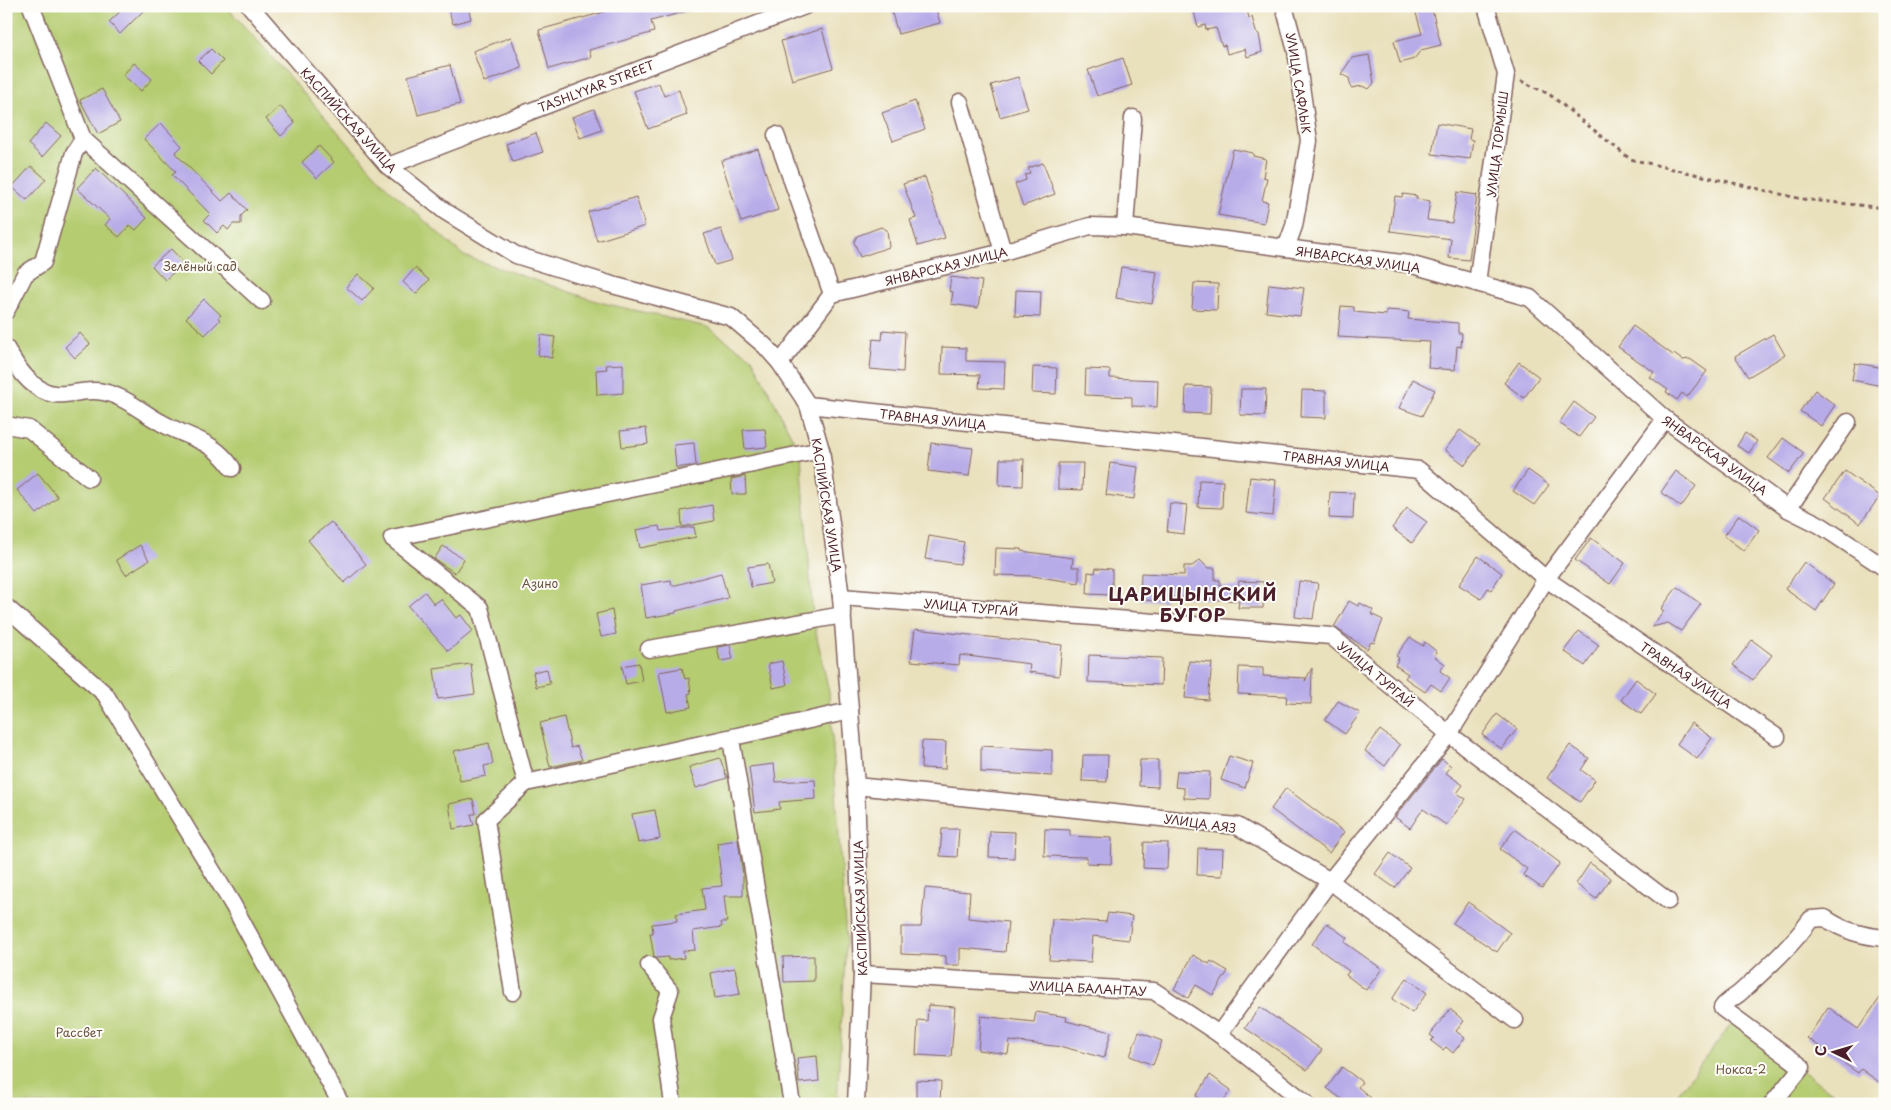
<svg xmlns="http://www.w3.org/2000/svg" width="1891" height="1110" viewBox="0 0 1891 1110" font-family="'Playpen Sans',sans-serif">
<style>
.green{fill:#b5cc71;stroke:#80764e}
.building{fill:#b7abe8}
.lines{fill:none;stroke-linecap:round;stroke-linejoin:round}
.minor-casing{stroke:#82635e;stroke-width:19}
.path{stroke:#82635e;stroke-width:3;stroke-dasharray:4 4;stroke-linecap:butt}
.minor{stroke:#fff;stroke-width:16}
.labels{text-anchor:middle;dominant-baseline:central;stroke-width:4;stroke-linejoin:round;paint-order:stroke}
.street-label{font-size:12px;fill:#4a1f2b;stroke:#fdfcf7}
.park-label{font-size:12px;fill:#6a5340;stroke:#fdfcf7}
.district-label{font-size:18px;font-weight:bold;letter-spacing:1px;fill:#4a1f2b;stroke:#fdfcf7}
</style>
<rect width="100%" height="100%" fill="#fdfcf7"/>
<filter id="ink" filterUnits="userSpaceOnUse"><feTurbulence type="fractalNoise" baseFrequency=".02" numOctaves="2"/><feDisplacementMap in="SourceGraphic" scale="10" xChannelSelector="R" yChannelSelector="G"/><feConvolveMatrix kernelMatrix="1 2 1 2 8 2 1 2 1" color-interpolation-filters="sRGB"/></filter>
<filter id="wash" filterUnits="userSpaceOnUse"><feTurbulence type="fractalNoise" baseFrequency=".0096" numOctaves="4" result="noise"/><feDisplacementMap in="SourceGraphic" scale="20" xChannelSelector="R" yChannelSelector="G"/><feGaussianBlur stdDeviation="1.12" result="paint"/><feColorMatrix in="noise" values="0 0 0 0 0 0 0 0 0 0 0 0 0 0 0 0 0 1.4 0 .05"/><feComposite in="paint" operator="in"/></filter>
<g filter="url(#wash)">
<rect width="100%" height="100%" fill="#e9e0bc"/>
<g class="green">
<polygon points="6,6 226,6 388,188 464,256 599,302 707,327 752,358 801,455 813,619 829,692 846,938 837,1104 6,1104"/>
<polygon points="1733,1022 1849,1104 1670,1104"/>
</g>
<g id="blocks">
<g class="building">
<polygon points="126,6 148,6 120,34 109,22"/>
<polygon points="447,6 468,6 471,19 453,24"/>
<polygon points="602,6 691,6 691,10 651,21 654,32 589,50 591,57 549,69 539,30 604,12"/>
<polygon points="890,6 935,6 940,23 898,34"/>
<polygon points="1212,6 1246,6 1249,18 1252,17 1256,32 1259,34 1262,52 1247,57 1245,49 1227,54 1225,45 1222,46 1216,28 1206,30 1205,25 1198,27 1194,12"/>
<polygon points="1414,6 1431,6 1441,45 1421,50 1414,59 1400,63 1394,41 1422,34"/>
<polygon points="822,29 833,68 792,80 781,41"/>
<polygon points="511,37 522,68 484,82 473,51"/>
<polygon points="211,49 223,61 211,74 198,61"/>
<polygon points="1369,55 1374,83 1369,89 1362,86 1351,88 1349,78 1341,74 1352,58"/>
<polygon points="1123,58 1132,85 1097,96 1088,70"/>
<polygon points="134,63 152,79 141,91 123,75"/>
<polygon points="450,65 460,104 418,115 408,76"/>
<polygon points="1018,77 1028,109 1000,117 991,85"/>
<polygon points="659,83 664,96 679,90 687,115 648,129 634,91"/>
<polygon points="102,89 120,122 98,134 80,100"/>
<polygon points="915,101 925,129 893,141 882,113"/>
<polygon points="280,106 295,123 281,136 266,119"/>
<polygon points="594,109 602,130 580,138 572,117"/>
<polygon points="46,123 61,136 42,157 28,144"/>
<polygon points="161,123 182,146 175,153 222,201 231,193 247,210 241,216 241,224 233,224 228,230 224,226 217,233 204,220 210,214 172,175 176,172 144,139"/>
<polygon points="1437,123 1471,129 1469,139 1473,140 1470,159 1432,154"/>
<polygon points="536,133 543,152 513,162 506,144"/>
<polygon points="319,146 334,162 317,178 302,162"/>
<polygon points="758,149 778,210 741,222 721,161"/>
<polygon points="1233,149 1253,153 1253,156 1266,159 1263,177 1267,178 1262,201 1268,202 1264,223 1218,215"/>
<polygon points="1043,163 1055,194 1023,206 1015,184 1026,180 1025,175 1030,173 1028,168"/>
<polygon points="31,166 46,179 27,200 12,187"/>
<polygon points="96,168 147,218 136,230 130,225 119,237 105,225 110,219 77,188"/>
<polygon points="925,177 945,238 918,246 910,220 916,218 903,184"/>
<polygon points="1457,192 1477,195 1469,260 1449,258 1451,239 1390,231 1395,196 1402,197 1403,194 1417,196 1416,199 1430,201 1427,220 1452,223"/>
<polygon points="636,197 645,226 597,241 588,212"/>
<polygon points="881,227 887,230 889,247 860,257 854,242 857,236"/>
<polygon points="721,229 732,260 715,265 704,234"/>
<polygon points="171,249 184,263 165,280 152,266"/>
<polygon points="1121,267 1157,272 1152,304 1116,298"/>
<polygon points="415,268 429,280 416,294 403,282"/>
<polygon points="358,274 374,288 362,301 346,287"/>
<polygon points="951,277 982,281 978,308 951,304 953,292 949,291"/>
<polygon points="1194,283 1218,284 1217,310 1192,309"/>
<polygon points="1269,284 1304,288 1300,316 1266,312"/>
<polygon points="1016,290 1041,291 1040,317 1015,316"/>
<polygon points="204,299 221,315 218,318 220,320 205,335 186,318"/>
<polygon points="1341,306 1354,307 1354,312 1386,315 1386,310 1401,311 1409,312 1408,319 1458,323 1458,333 1462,333 1461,347 1457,346 1455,370 1428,368 1430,342 1338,337"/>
<polygon points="1633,326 1673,355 1674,354 1682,360 1690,359 1707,371 1687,397 1682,393 1677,400 1666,392 1668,390 1650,377 1654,372 1618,347"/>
<polygon points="883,330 905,332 903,372 870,369 873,339 882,340"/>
<polygon points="80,333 90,344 75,358 65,347"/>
<polygon points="1773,334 1785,355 1748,377 1735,356"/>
<polygon points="541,335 555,337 552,358 538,355"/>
<polygon points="942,347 966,348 966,361 1005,362 1004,389 979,388 980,375 941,374"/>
<polygon points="1519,362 1539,377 1524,398 1504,383"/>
<polygon points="1855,363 1885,368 1882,386 1852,380"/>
<polygon points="623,364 623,393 597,395 596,370 607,369 606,365"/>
<polygon points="1033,367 1057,368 1056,394 1032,393"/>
<polygon points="1086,369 1110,370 1110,378 1158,380 1157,407 1132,406 1132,397 1085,395"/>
<polygon points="1413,379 1435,390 1422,416 1399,408"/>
<polygon points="1186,386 1211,387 1210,414 1185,413"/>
<polygon points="1241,389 1266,389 1265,416 1240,415"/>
<polygon points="1302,390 1326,391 1326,418 1301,417"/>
<polygon points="1815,390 1835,405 1821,426 1800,411"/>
<polygon points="1574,402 1594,417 1579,437 1559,423"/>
<polygon points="646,428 648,444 622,447 620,431"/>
<polygon points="765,429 767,447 745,449 743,430"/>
<polygon points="1460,430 1480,444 1465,465 1445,450"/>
<polygon points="1745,433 1757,441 1749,453 1737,446"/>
<polygon points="1783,438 1804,453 1789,473 1768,458"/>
<polygon points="694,443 696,465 676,468 674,445"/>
<polygon points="931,443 973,448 969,476 928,471"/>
<polygon points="1000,459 1024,459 1023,486 999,485"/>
<polygon points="1058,463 1083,463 1082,490 1058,489"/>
<polygon points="1110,463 1138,467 1134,499 1106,495"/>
<polygon points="1528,470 1549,485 1534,505 1513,491"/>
<polygon points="1676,471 1696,486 1681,507 1661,492"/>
<polygon points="1845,471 1880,496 1860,524 1825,498"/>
<polygon points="38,473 58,497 37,514 17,490"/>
<polygon points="745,476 746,494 732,494 731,479"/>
<polygon points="1250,477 1276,480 1273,516 1246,513"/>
<polygon points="1199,480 1223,481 1222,508 1198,507"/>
<polygon points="1330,492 1354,493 1353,519 1329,518"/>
<polygon points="1170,503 1187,505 1184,534 1167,532"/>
<polygon points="712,505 714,521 682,527 681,511"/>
<polygon points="1407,508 1427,522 1412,543 1392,528"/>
<polygon points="1739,515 1759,530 1744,551 1724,536"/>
<polygon points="331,522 366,564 344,583 308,540"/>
<polygon points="659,526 660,531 694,527 696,537 640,548 636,530"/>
<polygon points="929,536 964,542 960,564 925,559"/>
<polygon points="1591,538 1625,563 1610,584 1575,560"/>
<polygon points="140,545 149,560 126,575 116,560"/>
<polygon points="443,546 464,559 455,573 434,559"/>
<polygon points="996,548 1021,549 1021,551 1073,558 1072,567 1079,567 1079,583 1032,576 995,575"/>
<polygon points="1478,556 1502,573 1491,590 1488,588 1481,599 1459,585"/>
<polygon points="1200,560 1208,568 1215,568 1215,580 1220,580 1220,586 1238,587 1239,581 1264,582 1263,608 1238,608 1239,601 1206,599 1165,596 1165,601 1140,600 1141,573 1184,575 1184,566 1192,566"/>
<polygon points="1804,562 1834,584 1816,611 1785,589"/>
<polygon points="768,564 772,583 751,587 748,567"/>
<polygon points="1096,568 1112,569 1112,595 1087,594 1088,572 1095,573"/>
<polygon points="721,573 728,598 676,611 676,613 646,618 641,585 671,580 672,586"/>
<polygon points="1299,581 1318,583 1313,619 1295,617"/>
<polygon points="1677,587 1701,604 1681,631 1668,623 1652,627 1664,611 1661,609"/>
<polygon points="425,592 434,604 441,599 456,618 461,615 473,631 448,651 408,606"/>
<polygon points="1349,601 1358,606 1360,603 1373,610 1371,614 1383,620 1374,643 1371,642 1367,649 1334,627"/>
<polygon points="612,610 616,634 601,637 596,614"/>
<polygon points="915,629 1062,645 1059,676 1029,672 1030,664 960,655 959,665 911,661"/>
<polygon points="1579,631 1599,645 1585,666 1564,651"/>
<polygon points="1410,637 1423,646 1425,642 1437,652 1434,656 1445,664 1440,671 1450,678 1441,691 1431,684 1425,692 1405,678 1408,674 1395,665 1399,658 1396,656"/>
<polygon points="1752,640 1772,655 1753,680 1733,665"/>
<polygon points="730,645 733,659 720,661 717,647"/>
<polygon points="1089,655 1162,658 1161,685 1088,682"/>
<polygon points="782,661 787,685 773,688 768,664"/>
<polygon points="1189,661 1212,663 1208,700 1185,698"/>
<polygon points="639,663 642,681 626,684 622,666"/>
<polygon points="471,664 475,694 438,699 434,669"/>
<polygon points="1239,667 1263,668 1263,676 1306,678 1305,681 1312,668 1311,704 1286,703 1287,696 1238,694"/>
<polygon points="682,668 685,679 689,678 691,693 688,694 691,707 667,712 659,672"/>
<polygon points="547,669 550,684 536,687 533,672"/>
<polygon points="1636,679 1656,694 1641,714 1621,700"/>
<polygon points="1338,701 1360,713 1345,734 1325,720"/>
<polygon points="1497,714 1517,729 1502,749 1482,735"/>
<polygon points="564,717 571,748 577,746 582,760 550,767 540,723"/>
<polygon points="1691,723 1712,738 1697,759 1677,744"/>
<polygon points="1380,730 1400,745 1385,766 1365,751"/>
<polygon points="922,741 946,742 945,769 921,768"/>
<polygon points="489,743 493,764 484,766 486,776 460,781 454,751"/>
<polygon points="1570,745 1589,758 1581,770 1595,780 1580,802 1547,778"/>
<polygon points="981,746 1052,750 1052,776 981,772"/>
<polygon points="1083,755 1108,755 1107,782 1082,781"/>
<polygon points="1229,756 1253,763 1245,788 1221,780"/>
<polygon points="720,758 727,778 696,788 689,767"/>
<polygon points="1442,759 1451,766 1446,773 1463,785 1457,793 1466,799 1446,825 1423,809 1410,828 1395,817"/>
<polygon points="1140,760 1158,760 1158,787 1139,786"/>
<polygon points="774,764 776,782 815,780 816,799 779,802 780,809 755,812 749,767"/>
<polygon points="1177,771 1210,772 1209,799 1184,798 1184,788 1175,787"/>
<polygon points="1286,788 1344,832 1329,853 1271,809"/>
<polygon points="473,799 476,814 471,814 474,825 453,829 449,804"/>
<polygon points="655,810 660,839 638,843 632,814"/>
<polygon points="942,829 959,829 957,857 940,856"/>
<polygon points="1045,829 1070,830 1070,836 1112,838 1111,864 1087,863 1087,857 1044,856"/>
<polygon points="1515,829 1560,863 1542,888 1523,875 1527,869 1500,849"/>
<polygon points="990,831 1015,832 1014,858 989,857"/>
<polygon points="738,840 743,874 743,896 724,896 727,922 721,922 722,927 693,931 695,950 683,951 684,958 668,960 668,957 656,958 654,957 650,933 653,933 652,924 677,921 676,914 705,910 702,888 722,886 717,843"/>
<polygon points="1144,842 1168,843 1167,869 1143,868"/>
<polygon points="1198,848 1223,849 1222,876 1197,875"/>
<polygon points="1390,853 1410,868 1395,888 1375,874"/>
<polygon points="1590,863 1611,878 1596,899 1576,884"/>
<polygon points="925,888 970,892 968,918 1008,922 1005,952 960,948 960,965 946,965 946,956 901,954 901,927 921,927"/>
<polygon points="1468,902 1510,933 1497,952 1453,923"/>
<polygon points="1108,913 1132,916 1129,940 1093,936 1091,962 1049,960 1052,919 1106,922"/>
<polygon points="1327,923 1347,938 1344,942 1382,969 1366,990 1346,975 1349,971 1312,944"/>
<polygon points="1193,955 1209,964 1211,961 1228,971 1213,995 1196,985 1188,998 1174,989"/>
<polygon points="814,956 814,981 784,982 783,957"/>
<polygon points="735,968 740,994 715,998 711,973"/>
<polygon points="1407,978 1427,993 1412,1013 1392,999"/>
<polygon points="1885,991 1885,1073 1879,1082 1861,1069 1858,1073 1807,1038 1828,1007 1858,1029"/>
<polygon points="928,1005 955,1007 951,1057 916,1055 918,1020 927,1021"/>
<polygon points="1260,1007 1322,1050 1307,1070 1245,1028"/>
<polygon points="1450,1009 1464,1021 1456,1031 1465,1038 1453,1053 1446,1047 1443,1050 1431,1041 1434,1038 1430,1035"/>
<polygon points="1036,1012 1067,1017 1066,1021 1111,1032 1104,1058 1063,1047 1010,1041 1008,1054 978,1050 981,1016 1034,1022"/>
<polygon points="1139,1032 1162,1041 1153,1065 1130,1056"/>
<polygon points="817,1056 819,1081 799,1083 797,1058"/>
<polygon points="1342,1067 1362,1082 1358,1087 1378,1104 1348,1104 1327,1088"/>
<polygon points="1210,1075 1231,1090 1221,1104 1207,1104 1196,1096"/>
<polygon points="916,1080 941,1081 940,1104 916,1104"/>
</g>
</g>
</g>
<g filter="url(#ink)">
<use href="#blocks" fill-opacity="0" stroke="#82635e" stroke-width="1"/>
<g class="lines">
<defs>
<g id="minor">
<polyline points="31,6 83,139 262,301"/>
<polyline points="250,6 388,166 446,212 516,255 609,284 731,317 765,346 780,363 808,405 821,450 841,597 856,786 862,974 856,1104"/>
<polyline points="1284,6 1296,51 1309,141 1294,226 1286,248"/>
<polyline points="960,102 1003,252"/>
<polyline points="776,135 832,294"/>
<polyline points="388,166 805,6"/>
<polyline points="1125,227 1133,118"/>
<polyline points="1477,283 1506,74 1486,6"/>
<polyline points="6,311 25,274 43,262 74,153 83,139"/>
<path d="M6,348C15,365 32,391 54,394C70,396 87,388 103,392C125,396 141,412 160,422C187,438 213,439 232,468"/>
<polyline points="780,363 832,294 1003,252 1090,226 1125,227 1409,264 1530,298 1665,419 1788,509 1820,525 1885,568"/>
<polyline points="808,405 1419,470 1546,579 1777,737"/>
<polyline points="6,425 29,429 89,478"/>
<polyline points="1788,509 1848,422"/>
<polyline points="841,597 1331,636 1449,734 1668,901"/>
<polyline points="6,607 105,694 233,905 341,1104"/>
<polyline points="649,649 843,615"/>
<polyline points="731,739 792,1104"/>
<polyline points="526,783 850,711"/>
<polyline points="856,786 1237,826 1330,881 1515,1020"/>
<polyline points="649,965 670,991 661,1018 673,1104"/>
<polyline points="862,974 1154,991 1219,1034 1307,1104"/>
<polyline points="513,992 486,820 526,783 480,608 392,538 821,450"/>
<polyline points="1219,1034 1330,881 1449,734 1546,579 1665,419"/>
<path d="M1772,1104L1802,1067L1722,1008C1727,1000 1735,998 1742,991C1767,968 1791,947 1811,919L1825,918C1844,931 1862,936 1885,938"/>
</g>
</defs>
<use href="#minor" class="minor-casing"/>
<polyline class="path" points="1521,81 1549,94 1630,159 1802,199 1885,208"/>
<use href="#minor" class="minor"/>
</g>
</g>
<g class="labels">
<g class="street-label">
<text transform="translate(1299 83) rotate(81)">УЛИЦА САФЛЫК</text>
<text transform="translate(596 86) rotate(-21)">TASHLYYAR STREET</text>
<text transform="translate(349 120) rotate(48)">КАСПИЙСКАЯ УЛИЦА</text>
<text transform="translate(1497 144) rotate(-83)">УЛИЦА ТОРМЫШ</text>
<text transform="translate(1358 259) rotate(8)">ЯНВАРСКАЯ УЛИЦА</text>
<text transform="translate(946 266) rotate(-14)">ЯНВАРСКАЯ УЛИЦА</text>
<text transform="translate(933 419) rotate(6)">ТРАВНАЯ УЛИЦА</text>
<text transform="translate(1715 455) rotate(36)">ЯНВАРСКАЯ УЛИЦА</text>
<text transform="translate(1336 461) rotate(6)">ТРАВНАЯ УЛИЦА</text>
<text transform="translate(827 505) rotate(81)">КАСПИЙСКАЯ УЛИЦА</text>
<text transform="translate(971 607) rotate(5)">УЛИЦА ТУРГАЙ</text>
<text transform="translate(1376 674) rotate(40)">УЛИЦА ТУРГАЙ</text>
<text transform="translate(1686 675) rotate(34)">ТРАВНАЯ УЛИЦА</text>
<text transform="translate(1200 823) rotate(8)">УЛИЦА АЯЗ</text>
<text transform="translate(860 908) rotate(-92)">КАСПИЙСКАЯ УЛИЦА</text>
<text transform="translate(1088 988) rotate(3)">УЛИЦА БАЛАНТАУ</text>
</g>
<g class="park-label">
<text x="200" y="266">Зелёный сад</text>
<text x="540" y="583">Азино</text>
<text x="79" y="1032">Рассвет</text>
<text x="1741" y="1069">Нокса-2</text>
</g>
<g class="district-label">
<text x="1193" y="593">ЦАРИЦЫНСКИЙ<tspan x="1193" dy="21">БУГОР</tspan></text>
</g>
</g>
<rect width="1891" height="1110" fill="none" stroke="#fdfcf7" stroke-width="25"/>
<g transform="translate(1834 1052) rotate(275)" stroke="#fdfcf7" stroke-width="4" paint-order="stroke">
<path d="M0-4L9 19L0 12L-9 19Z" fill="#4a1f2b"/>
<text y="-8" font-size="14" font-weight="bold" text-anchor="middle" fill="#4a1f2b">С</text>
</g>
</svg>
